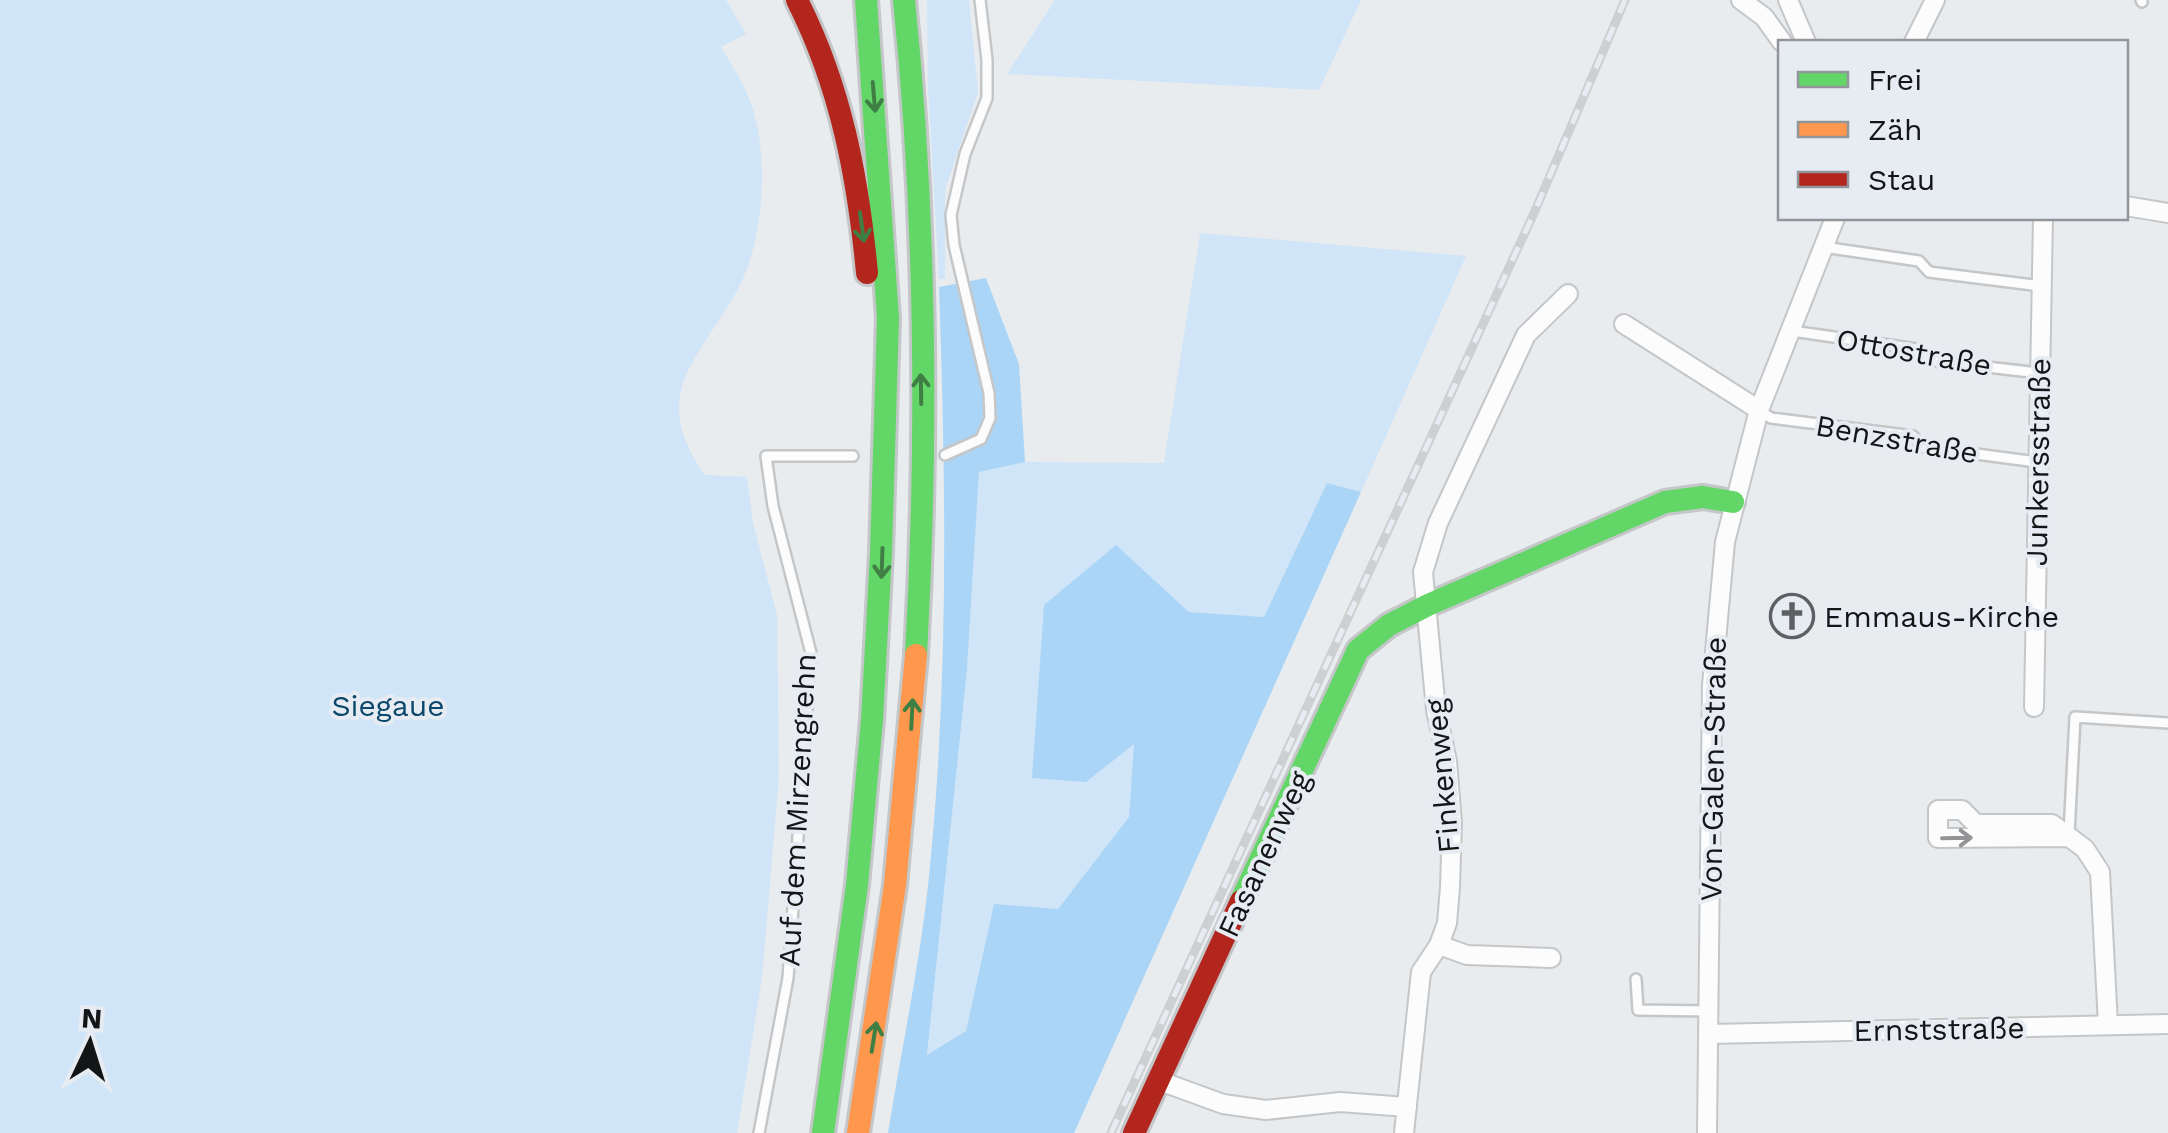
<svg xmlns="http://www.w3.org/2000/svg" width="2168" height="1133" viewBox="0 0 2168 1133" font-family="'Work Sans',sans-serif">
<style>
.green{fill:#d0e5f7}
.forest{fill:#aad5f6}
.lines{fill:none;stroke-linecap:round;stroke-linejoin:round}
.lane-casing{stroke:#c4c6c8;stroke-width:14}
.street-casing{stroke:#c4c6c8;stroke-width:22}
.fast-casing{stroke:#c4c6c8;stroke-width:28}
.slow-casing{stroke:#c4c6c8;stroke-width:28}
.jam-casing{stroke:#c4c6c8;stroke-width:28}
.lane{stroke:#fcfcfd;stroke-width:9}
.street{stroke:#fcfcfd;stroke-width:18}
.fast{stroke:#63d668;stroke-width:22}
.slow{stroke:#ff974d;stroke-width:22}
.jam{stroke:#b3261e;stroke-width:22}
.rail-casing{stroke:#cecfd0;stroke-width:9}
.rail{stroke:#e6ecf2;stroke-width:5;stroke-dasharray:15;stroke-linecap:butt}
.oneway{stroke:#3f7f44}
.oneway2{stroke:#939496}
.labels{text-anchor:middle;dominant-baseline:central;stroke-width:8;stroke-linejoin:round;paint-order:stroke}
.street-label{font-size:30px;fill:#131517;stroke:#e6ecf2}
.poi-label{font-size:30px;fill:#131517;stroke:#e6ecf2;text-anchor:start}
.park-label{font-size:30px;fill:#0c476c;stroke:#e6ecf2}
</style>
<rect width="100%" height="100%" fill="#e9ecef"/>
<g class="green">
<path d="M0,0H726L746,34L721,47C731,64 743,82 750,101C770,152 764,241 738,289C699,360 647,393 705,475L747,477L753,523L777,615L779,776L762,978L737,1133H0Z"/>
<polygon points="927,0 969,0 978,92 945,190 945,279 939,279 928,87"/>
<polygon points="1055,0 1361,0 1319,90 1007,74"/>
<polygon points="1200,233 1466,256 1361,492 1327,483 1264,617 1189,612 1116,546 1135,743 1129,817 1058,909 994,905 966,1031 927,1056 967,670 979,471 1025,462 1164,463"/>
</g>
<path class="forest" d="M986,278L1019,364L1025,462L979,472L967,670L927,1055L966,1031L994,904L1058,909L1129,817L1134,744L1086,782L1032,778L1044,605L1116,545L1189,612L1264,617L1327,483L1361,492L1074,1133H888C901,1051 919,968 928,886C949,687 946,487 939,287Z"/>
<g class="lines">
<defs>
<g id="lane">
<polyline points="2141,0 2142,2"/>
<polyline points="1823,247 1919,261 1929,272 2041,286"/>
<polyline points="1792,331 1917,349 1927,360 2039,373"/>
<polyline points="1759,410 1771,418 1913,436 1923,447 2037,462"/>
<polyline points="945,455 981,439 990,418 989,393 954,245 951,215 965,154 987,98 987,60 980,0"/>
<polyline points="2069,834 2075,717 2168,723"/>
<polyline points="1636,979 1638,1010 1709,1011"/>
<polyline points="759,1133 788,978 811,653 773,506 766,456 853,456"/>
</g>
<g id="street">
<polyline points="1741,0 1764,17 1782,42"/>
<polyline points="1788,0 1806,42"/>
<polyline points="1914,42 1935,0"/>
<polyline points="2126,206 2168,213"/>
<polyline points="1624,324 1759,410"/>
<polyline points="2034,707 2043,218"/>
<polyline points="2068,837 1938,838 1938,810 1962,810 1976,824 2052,824 2085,849 2100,872 2108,1025"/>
<polyline points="1439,945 1467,955 1551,958"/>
<polyline points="1709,1034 2168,1024"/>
<polyline points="1160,1081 1223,1104 1266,1110 1340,1102 1407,1107"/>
<polyline points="1404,1133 1421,972 1439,945 1447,923 1450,887 1452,823 1447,761 1436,710 1423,572 1438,523 1526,335 1568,294"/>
<polyline points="1707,1133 1712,685 1725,542 1759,410 1835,218"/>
</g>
<g id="fast">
<path d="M904,0C926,213 928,442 916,655"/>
<polyline points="1241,901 1358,650 1389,625 1428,605 1665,502 1703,497 1733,502"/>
<polyline points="823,1133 857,885 872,720 881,553 888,318 866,0"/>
</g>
<polyline id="slow" points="858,1133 895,885 916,655"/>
<g id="jam">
<path d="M797,0C841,87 858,177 867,273"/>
<polyline points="1134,1133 1241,901"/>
</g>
</defs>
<use href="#lane" class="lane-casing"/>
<use href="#street" class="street-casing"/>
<use href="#fast" class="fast-casing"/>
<use href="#slow" class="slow-casing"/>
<use href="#jam" class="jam-casing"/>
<use href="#lane" class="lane"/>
<use href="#street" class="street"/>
<use href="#fast" class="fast"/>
<use href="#slow" class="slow"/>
<use href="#jam" class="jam"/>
<defs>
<polyline id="rail" points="1111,1133 1534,213 1625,0"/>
</defs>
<use href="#rail" class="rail-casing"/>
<use href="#rail" class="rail"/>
</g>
<defs><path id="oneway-shaft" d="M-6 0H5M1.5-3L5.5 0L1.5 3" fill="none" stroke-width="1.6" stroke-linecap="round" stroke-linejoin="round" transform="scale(2.5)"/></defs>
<g class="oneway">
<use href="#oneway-shaft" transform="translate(874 97) rotate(85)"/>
<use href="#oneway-shaft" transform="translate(862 227) rotate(82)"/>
<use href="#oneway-shaft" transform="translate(921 389) rotate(-91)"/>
<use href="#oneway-shaft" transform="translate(882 563) rotate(92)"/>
<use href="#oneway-shaft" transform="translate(912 714) rotate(-87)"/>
<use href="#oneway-shaft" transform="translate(874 1037) rotate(-81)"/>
</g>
<use class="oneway2" href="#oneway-shaft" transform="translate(1957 838) rotate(-1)"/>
<defs>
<symbol id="church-ring" viewBox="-11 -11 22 22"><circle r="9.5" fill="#e6ecf2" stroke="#5e6063" stroke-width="1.5"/><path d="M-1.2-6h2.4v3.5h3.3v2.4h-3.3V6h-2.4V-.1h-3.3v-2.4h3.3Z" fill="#5e6063"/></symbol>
</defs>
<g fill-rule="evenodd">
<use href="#church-ring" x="1767" y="591" width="50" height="50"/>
</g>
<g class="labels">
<g class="street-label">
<text transform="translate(1914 352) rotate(10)">Ottostraße</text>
<text transform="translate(1897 439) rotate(10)">Benzstraße</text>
<text transform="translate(2038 462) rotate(-89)">Junkersstraße</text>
<text transform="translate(1713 769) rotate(-89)">Von-Galen-Straße</text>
<text transform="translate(1442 776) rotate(-95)">Finkenweg</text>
<text transform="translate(797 810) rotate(-87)">Auf dem Mirzengrehn</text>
<text transform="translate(1264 854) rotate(-65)">Fasanenweg</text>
<text transform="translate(1939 1029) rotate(-1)">Ernststraße</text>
</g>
<g class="poi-label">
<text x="1824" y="616">Emmaus-Kirche</text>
</g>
<g class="park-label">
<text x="388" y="705">Siegaue</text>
</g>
</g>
<rect x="1778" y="40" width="350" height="180" fill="#e6ecf2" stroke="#92969a" stroke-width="2.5"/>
<rect x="1798" y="72" width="50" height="15" fill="#63d668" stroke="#92969a" stroke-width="2.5"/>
<text x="1868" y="90" font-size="30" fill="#131517">Frei</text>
<rect x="1798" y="122" width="50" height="15" fill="#ff974d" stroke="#92969a" stroke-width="2.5"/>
<text x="1868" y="140" font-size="30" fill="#131517">Zäh</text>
<rect x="1798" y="172" width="50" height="15" fill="#b3261e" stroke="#92969a" stroke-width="2.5"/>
<text x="1868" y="190" font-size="30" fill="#131517">Stau</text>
<g transform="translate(90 1043) rotate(4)" stroke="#e6ecf2" stroke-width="8" paint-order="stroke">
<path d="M0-8L18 38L0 25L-18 38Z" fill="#131517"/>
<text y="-15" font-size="28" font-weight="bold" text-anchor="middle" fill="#131517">N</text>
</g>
</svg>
